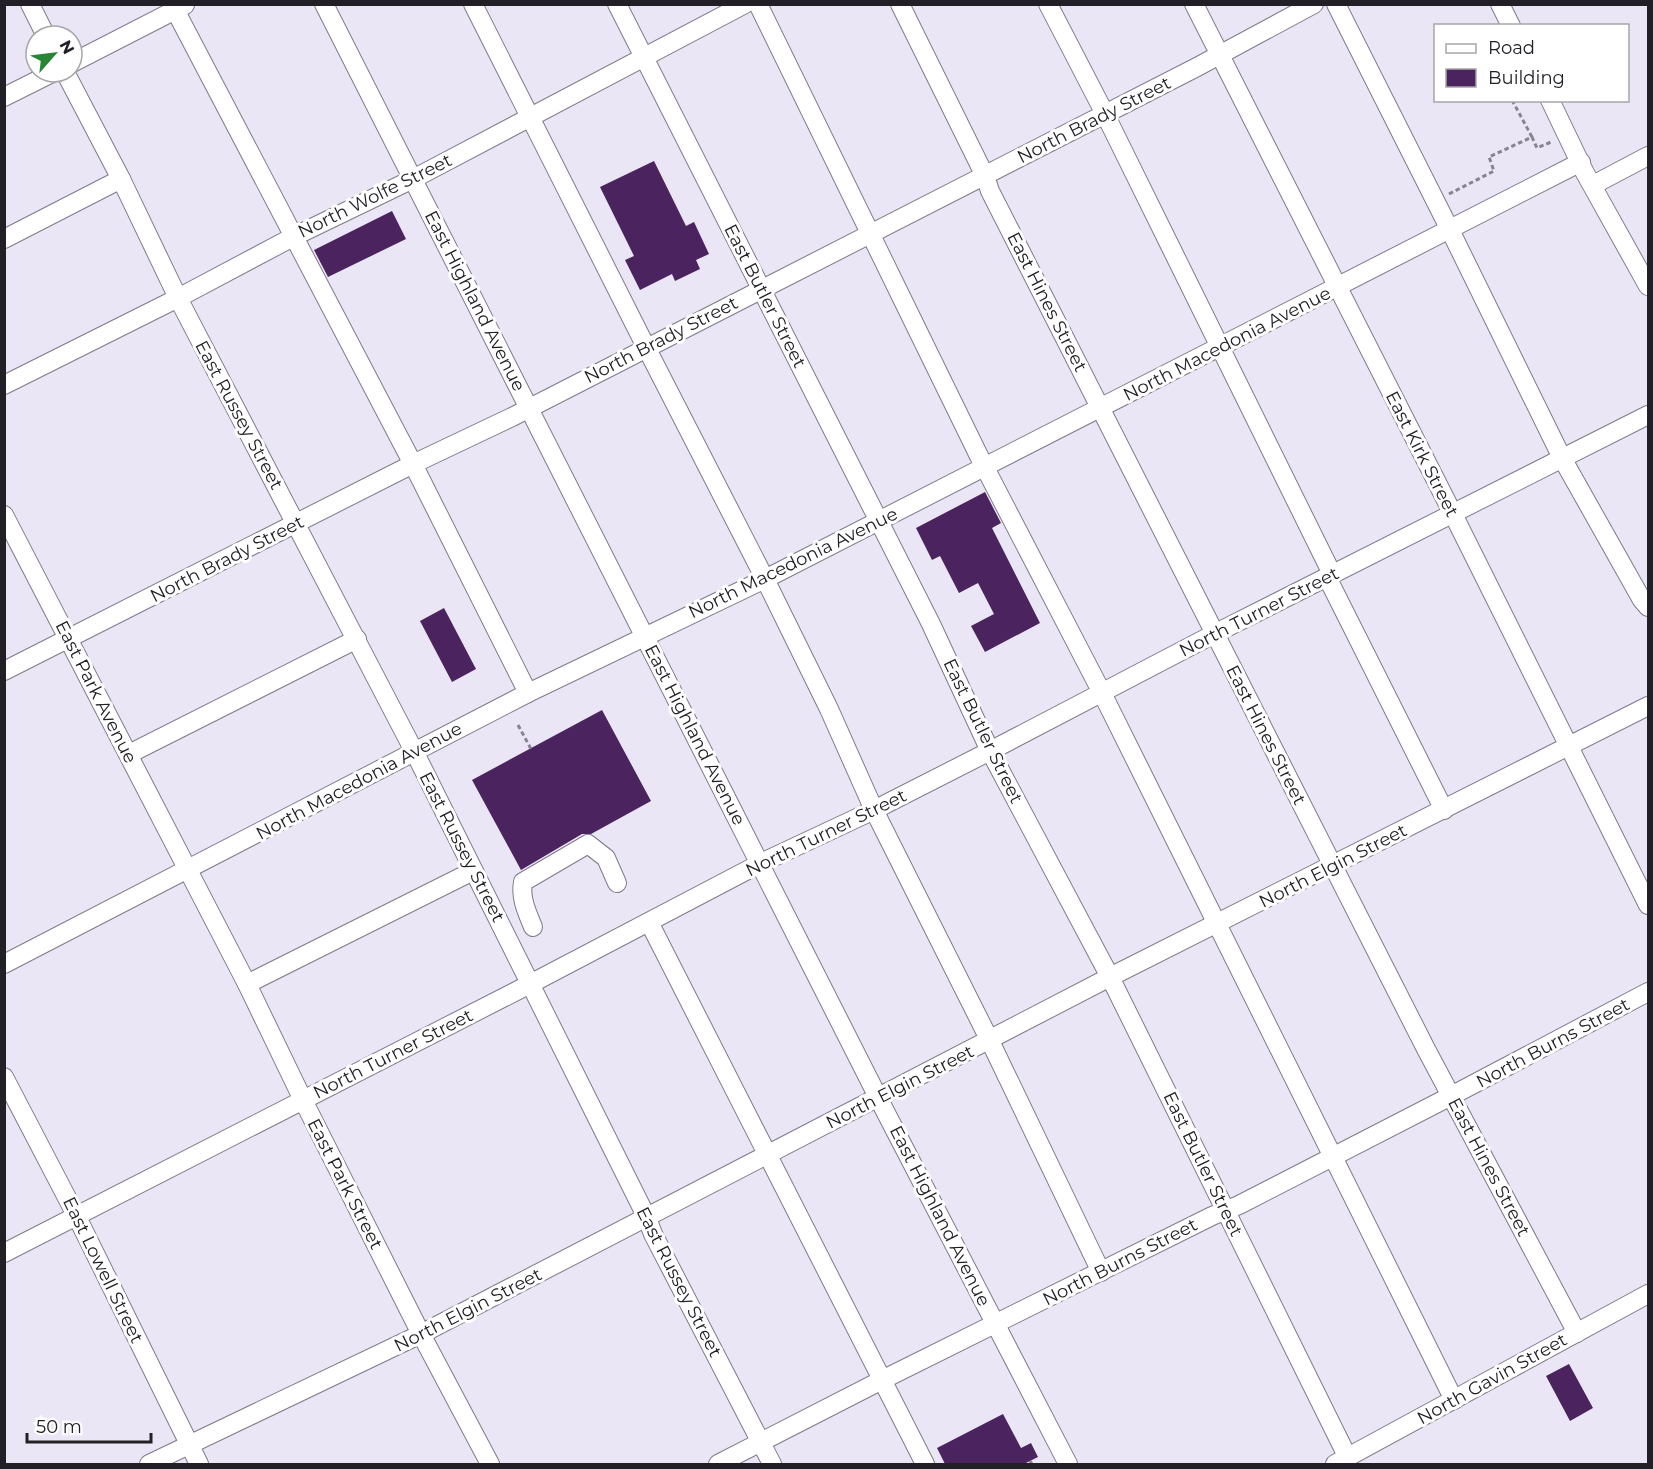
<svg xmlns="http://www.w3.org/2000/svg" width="1653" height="1469" viewBox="0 0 1653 1469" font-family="Montserrat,sans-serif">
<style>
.building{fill:#4b235e}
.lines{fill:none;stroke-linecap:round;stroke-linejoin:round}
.minor-casing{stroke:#7f7a88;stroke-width:20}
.path{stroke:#88848f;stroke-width:3;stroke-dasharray:4.5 3;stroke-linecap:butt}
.minor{stroke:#fff;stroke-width:18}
.labels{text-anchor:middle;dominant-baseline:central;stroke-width:6;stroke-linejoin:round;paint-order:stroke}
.street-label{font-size:18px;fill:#222026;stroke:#fff}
</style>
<rect width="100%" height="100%" fill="#ebe6f5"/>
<g class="building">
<polygon points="654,161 686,226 694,222 709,254 696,260 700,269 675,281 672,274 640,290 625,260 634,256 600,187"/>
<polygon points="392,211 406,239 328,277 314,250"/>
<polygon points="985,492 1001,523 992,528 1040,623 985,652 971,626 994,614 978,583 959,593 940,556 932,560 916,528"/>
<polygon points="444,608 476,669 452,682 420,621"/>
<polygon points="602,710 651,801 591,834 582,834 521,870 472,780"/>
<polygon points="1569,1364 1593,1408 1570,1421 1546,1376"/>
<polygon points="1003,1414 1021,1448 1031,1443 1038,1457 1024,1464 945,1464 937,1448"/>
</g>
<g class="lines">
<defs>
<g id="minor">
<polyline points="30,4 46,36"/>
<polyline points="172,4 413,464 528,693"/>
<polyline points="324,4 885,1111 1068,1464"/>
<polyline points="473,4 646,347 765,579 829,709 874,810 990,1041 1101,1272"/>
<polyline points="617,4 931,624 990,751 1110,977 1348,1458"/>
<polyline points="758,4 979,456 1102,693 1454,1400"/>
<polyline points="900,4 985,176 990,191 1426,1049 1577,1333"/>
<polyline points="1048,4 1105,114 1332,574"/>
<polyline points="1194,4 1452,512 1648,905"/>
<polyline points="1336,4 1450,230 1562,458 1642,600 1648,607"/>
<polyline points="1500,4 1511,26"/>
<polyline points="72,63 185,5"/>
<polyline points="65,72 121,179 178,298 414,751 647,1218 653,1234 772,1464"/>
<polyline points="4,97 54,72"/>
<polyline points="1550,100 1585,173 1648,286"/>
<polyline points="1593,185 1648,156"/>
<polyline points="4,239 121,179"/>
<polyline points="4,385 178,298 293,237 413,179 745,4"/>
<polyline points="4,515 247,984 303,1100 421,1334 490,1464"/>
<polyline points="1327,577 1444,810"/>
<polyline points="4,671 413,464 512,417 1197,67 1314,4"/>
<polyline points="129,754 357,639"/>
<polyline points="649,922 925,1464"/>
<path d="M533,927C527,912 520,898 523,882L588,844L606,858L617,883"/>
<polyline points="4,964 528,693 765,579 1581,162"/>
<polyline points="247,984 473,871"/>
<polyline points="4,1077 77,1217 199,1464"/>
<polyline points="4,1253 532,983 761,863 874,810 990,751 1214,634 1648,415"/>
<polyline points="149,1464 421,1334 1110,977 1648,706"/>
<polyline points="718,1464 882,1380 1212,1216 1239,1205 1451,1096 1648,992"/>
<polyline points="1335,1464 1648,1294"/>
</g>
</defs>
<use href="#minor" class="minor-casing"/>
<g class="path">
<polyline points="1512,100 1532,137"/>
<polyline points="1449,194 1494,171 1489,157 1532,137 1537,148 1551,142"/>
<polyline points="518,725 531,749"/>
<polyline points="1030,1461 1032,1464"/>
</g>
<use href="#minor" class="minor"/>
</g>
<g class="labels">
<g class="street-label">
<text transform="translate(1094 120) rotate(-27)">North Brady Street</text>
<text transform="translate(375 196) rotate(-26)">North Wolfe Street</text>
<text transform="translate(765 296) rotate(63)">East Butler Street</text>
<text transform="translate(475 301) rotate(63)">East Highland Avenue</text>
<text transform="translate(1047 302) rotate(63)">East Hines Street</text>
<text transform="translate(661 340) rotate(-27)">North Brady Street</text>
<text transform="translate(1227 344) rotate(-27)">North Macedonia Avenue</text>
<text transform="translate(239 415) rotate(62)">East Russey Street</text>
<text transform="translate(1422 454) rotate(63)">East Kirk Street</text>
<text transform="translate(227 559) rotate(-27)">North Brady Street</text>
<text transform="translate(793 563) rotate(-26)">North Macedonia Avenue</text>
<text transform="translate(1259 612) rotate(-27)">North Turner Street</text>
<text transform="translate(96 692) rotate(63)">East Park Avenue</text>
<text transform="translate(983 731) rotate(64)">East Butler Street</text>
<text transform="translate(695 735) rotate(63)">East Highland Avenue</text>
<text transform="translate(1266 735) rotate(63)">East Hines Street</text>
<text transform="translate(359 781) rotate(-28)">North Macedonia Avenue</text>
<text transform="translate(826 833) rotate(-26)">North Turner Street</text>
<text transform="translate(462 847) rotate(63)">East Russey Street</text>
<text transform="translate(1333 866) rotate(-27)">North Elgin Street</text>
<text transform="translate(1553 1043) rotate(-28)">North Burns Street</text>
<text transform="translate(393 1054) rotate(-27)">North Turner Street</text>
<text transform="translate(900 1087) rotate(-27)">North Elgin Street</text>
<text transform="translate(1203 1164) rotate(64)">East Butler Street</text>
<text transform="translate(1489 1167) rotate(62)">East Hines Street</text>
<text transform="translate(345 1184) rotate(63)">East Park Street</text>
<text transform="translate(940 1216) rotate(63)">East Highland Avenue</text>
<text transform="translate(1120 1262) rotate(-27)">North Burns Street</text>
<text transform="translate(103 1270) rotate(64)">East Lowell Street</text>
<text transform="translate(679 1282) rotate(63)">East Russey Street</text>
<text transform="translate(468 1310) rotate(-27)">North Elgin Street</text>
<text transform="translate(1492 1379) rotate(-29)">North Gavin Street</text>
</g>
</g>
<rect width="1653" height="1469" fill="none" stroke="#222026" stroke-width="12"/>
<rect x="1434" y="24" width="195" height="78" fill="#ffffff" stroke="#a7a6a8" stroke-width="1.5"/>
<rect x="1446" y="44" width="30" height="9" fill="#ffffff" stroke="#a7a6a8" stroke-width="1.5"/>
<text x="1488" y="54" font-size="18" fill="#222026">Road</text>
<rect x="1446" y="69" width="30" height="18" fill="#4b235e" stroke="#a7a6a8" stroke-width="1.5"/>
<text x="1488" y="84" font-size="18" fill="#222026">Building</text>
<g transform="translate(54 54) rotate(62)"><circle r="28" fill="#ffffff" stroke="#a7a6a8" stroke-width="1.5"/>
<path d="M0-4.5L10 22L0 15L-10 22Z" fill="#298637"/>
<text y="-9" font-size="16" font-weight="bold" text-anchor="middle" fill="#222026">N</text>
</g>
<path d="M27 1433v9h124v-9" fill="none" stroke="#222026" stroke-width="3"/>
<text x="36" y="1433" font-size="18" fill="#222026" stroke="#ffffff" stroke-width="4.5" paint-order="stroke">50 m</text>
</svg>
